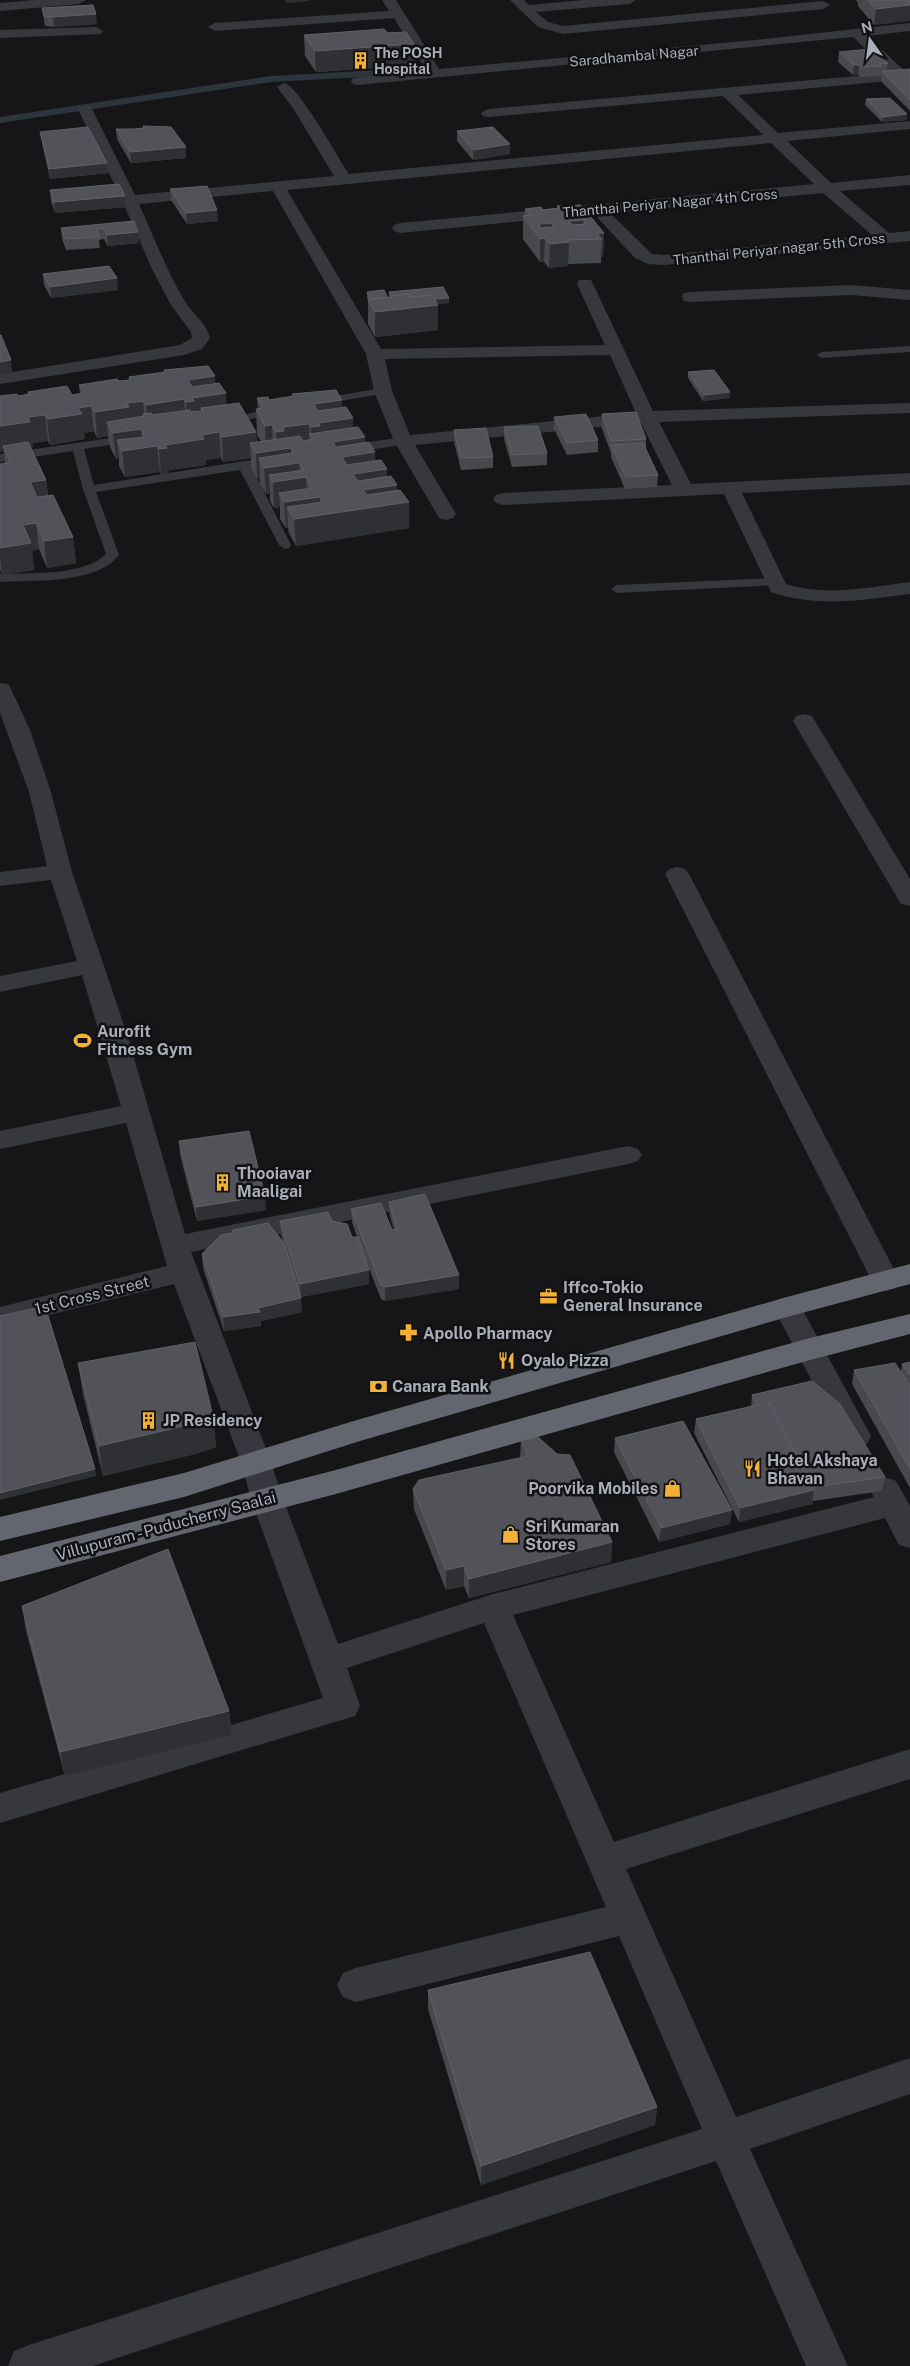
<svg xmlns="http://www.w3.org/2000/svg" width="910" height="2366" viewBox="0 0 910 2366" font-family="'Public Sans',sans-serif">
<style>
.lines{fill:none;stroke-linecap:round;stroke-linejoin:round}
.stream{stroke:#2c353c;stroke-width:6}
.lane{fill:#37383d;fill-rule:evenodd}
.street{fill:#37383d;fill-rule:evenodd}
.highway{fill:#63666e;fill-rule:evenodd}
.wall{fill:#47494d}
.shaded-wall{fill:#2f3033}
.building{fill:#525359;stroke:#5f6168;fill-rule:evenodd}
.labels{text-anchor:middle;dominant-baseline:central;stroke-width:5;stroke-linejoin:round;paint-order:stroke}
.far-poi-label{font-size:14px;font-weight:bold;fill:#a8adb8;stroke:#111113;text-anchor:start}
.far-street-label{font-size:14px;fill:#a8adb8;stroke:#111113}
.poi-label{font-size:16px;font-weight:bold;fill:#a8adb8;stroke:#111113;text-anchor:start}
.street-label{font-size:16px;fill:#a8adb8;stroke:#111113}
</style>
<rect width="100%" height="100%" fill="#161618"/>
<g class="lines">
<polyline class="stream" points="0,120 271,79 417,71"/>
<g class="lane">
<polygon points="910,346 910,352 822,358 816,355 822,352"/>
<polygon points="383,388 387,389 389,391 387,393 317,405 311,402 317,399"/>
<polygon points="279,406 283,407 285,409 283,411 224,426 218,423 220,421"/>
<path d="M132,435L138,439L136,441L84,449L94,485L244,461L278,458L280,461L278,464L252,468L291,545L289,548L285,549L279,545L240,470L96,492L119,555C98,584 33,580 0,582V574C30,573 84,576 106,554L83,489L73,451L0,462V454Z"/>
<polygon points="403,437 407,438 409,441 407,444 349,453 343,449 349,445"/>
<polygon points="774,578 779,579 780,582 779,585 617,593 611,589 617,585"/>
</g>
<g class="street">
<polygon points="34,0 86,0 79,4 0,11 0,3"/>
<path d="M382,0H396L439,69L755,40L910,23V31L867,36L905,71H910V79L738,95L778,133L910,121V129L787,141L831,183L910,175V185L840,191L889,233L910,231V241L664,265L648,264L635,258L594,214L400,233L394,231L392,228L394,225L400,223L814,184L771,143L287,190L381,349L605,345L577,284L579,280H591L593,284L653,411L910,403V413L659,422L691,484L910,473V485L742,493L786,584C826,597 870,587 910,582V594C862,600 818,608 771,592L724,494L503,505L496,503L493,499L496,495L503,493L672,485L641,423L415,445L456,514L453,518L446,520L439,518L394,441L374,391L366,354L273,191L139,204C154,237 167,272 186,303C194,315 207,324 210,338L202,349L184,355L0,384V374L180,345L192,338L191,332L171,305L152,269L122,200L78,109L80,106H90L92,109L135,195L334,176L293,108L277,87L284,83C299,86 338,158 349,174L763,135L723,96L488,117L483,116L481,113L488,109L890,73L853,37L358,85L353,84L351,81L353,78L426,70L394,18L215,31L208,27L215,23L389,11ZM823,193L872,235L664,255L652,254L610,213ZM610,355L636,413L410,435L392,391L385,359Z"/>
<polygon points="510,0 524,0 529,5 584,0 636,0 629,4 536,12 548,22 563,26 823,1 830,5 823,9 563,34 538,27"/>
<polygon points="96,27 103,31 101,34 0,38 0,30"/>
<polygon points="851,285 910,290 910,300 851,295 690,302 684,301 682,297 684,293 690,292"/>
<polygon points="0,683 8,684 11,689 30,730 51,792 72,872 127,1034 185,1234 628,1146 638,1149 642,1155 638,1161 628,1164 191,1252 271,1462 283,1499 338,1644 493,1594 874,1497 869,1489 874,1481 885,1477 896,1481 910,1506 910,1548 899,1545 885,1518 513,1615 614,1842 910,1749 910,1779 626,1869 736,2117 910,2058 910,2094 750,2149 848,2366 806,2366 716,2161 93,2366 8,2366 14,2351 29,2345 702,2129 619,1936 356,2002 343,1997 337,1985 343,1973 356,1968 606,1907 484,1623 347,1668 360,1706 355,1716 0,1823 0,1793 323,1698 251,1499 241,1462 174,1284 0,1327 0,1307 167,1266 126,1123 0,1149 0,1131 121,1106 82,975 0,992 0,976 77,961 51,880 0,886 0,872 47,866 29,792 0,713"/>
<polygon points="804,714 812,716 815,721 910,879 910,906 901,904 898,899 793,721 796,716"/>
<polygon points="677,867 685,869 689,874 900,1281 896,1288 886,1291 876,1288 872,1281 665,874 669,869"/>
<polygon points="787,1297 797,1300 801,1307 871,1436 867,1444 856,1447 845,1444 841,1436 773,1307 777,1300"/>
</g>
<g class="highway">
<polygon points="910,1264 910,1284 787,1317 360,1441 184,1497 0,1541 0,1517 184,1473 357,1420 787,1297"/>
<polygon points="910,1314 910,1334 810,1360 332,1495 0,1582 0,1556 332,1471 810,1338"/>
</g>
</g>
<g class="wall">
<polygon points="855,0 910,0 874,25 858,6 858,2"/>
<polygon points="42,8 97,24 54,27 45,26"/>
<polygon points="388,33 414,44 415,65 316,72 305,56 304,35"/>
<polygon points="839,52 877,57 888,63 887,71 910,69 910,111 881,81 881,76 861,77 858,75 853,75 838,62"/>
<polygon points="866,99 907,114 907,120 882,122 865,105"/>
<polygon points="143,126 186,158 131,163 117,139 116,129 134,129 143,128"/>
<polygon points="457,131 510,144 510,154 473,160 457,141"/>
<polygon points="40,132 107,163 108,173 50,179 42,142"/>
<polygon points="170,189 218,221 187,224 171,200"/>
<polygon points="50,190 125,196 126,207 55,213 51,201"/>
<polygon points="557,206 604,233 603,256 601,257 601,263 568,264 568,266 549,268 544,262 540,262 523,239 523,216 524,216 525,209 543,210 557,208"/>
<polygon points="134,221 139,243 108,246 104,239 99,240 100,248 66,250 62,239 61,228"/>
<polygon points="43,274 118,290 51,298 44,285"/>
<polygon points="367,292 388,298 389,298 389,292 449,298 449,303 437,304 438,330 375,337 368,324 368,300 367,297"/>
<polygon points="164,370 215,384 226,405 256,432 257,442 261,441 257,435 256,409 258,409 257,398 269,400 292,397 292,394 342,408 353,428 365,443 375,452 375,461 387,469 387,477 397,490 409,528 296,546 289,533 288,528 286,528 280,519 280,507 274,508 270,501 270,494 266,494 260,484 260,479 257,479 251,469 251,458 223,462 221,458 206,460 206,465 169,470 169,474 161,475 160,472 125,477 119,466 119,458 116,459 110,447 108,436 97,438 94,431 84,433 85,439 50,445 48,441 32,443 33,447 31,448 46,480 48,495 73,537 76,563 47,568 39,549 32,551 34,570 2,575 0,569 0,464 5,463 4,452 0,452 0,396 18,396 28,394 28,392 72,395 80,394 79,385 129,380 129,377 164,372"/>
<polygon points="688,372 730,398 703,401 688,378"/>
<polygon points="602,414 646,439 646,449 658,475 657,487 625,489 611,457 611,453 601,426"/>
<polygon points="554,417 598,440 598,452 567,455 554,429"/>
<polygon points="504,427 547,453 547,465 512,467 504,439"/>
<polygon points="454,430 493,457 493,468 461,470 454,442"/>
<polygon points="179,1141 266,1210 197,1221 180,1155"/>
<polygon points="389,1202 459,1289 385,1301 381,1299 360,1245 369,1284 301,1297 291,1267 302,1312 261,1321 261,1326 224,1331 203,1268 202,1254 283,1242 281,1235 280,1221 332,1221 352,1237 357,1237 352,1222 351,1209 392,1230 394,1230 390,1216"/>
<polygon points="910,1362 910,1488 852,1384 854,1370 901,1372 902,1364"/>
<polygon points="78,1363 213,1416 216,1447 195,1454 103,1476 83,1394"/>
<polygon points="812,1381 885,1477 882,1491 813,1501 812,1504 739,1522 694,1433 696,1419 751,1407 752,1395"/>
<polygon points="615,1438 732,1510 730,1524 659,1542 614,1452"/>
<polygon points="521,1441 612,1542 611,1562 469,1598 464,1586 446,1590 414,1509 413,1489 520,1458"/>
<polygon points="22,1606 229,1711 232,1735 65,1776 26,1631"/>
<polygon points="428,1990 657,2107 655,2125 481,2185 428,2009"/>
</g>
<g class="shaded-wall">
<polygon points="286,0 309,0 309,1 286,3"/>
<polygon points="910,5 910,21 874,25 876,9"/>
<polygon points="96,14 97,24 54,27 53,17"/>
<polygon points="414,44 415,65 316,72 315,51"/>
<polygon points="854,65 859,65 858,75 853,75"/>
<polygon points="907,114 907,120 882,122 883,117"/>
<polygon points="510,144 510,154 473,160 473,150"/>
<polygon points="186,147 186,158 131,163 130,152"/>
<polygon points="107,163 108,173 50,179 49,169"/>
<polygon points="125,196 126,207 55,213 54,202"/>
<polygon points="217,210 218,221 187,224 186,213"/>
<polygon points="583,220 582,240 569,221"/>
<polygon points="552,223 551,244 569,242 568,266 549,268 550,244 545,238 544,262 540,262 540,239 539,224"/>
<polygon points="138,232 139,243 108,246 107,235"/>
<polygon points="597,233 604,233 603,256 601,257 602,239"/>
<polygon points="117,278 118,290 51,298 50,287"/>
<polygon points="449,298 449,303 395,308 395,303"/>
<polygon points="438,305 438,330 375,337 375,312"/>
<polygon points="11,360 12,372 0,374 0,362"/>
<polygon points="215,376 216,394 226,393 227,418 202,411 201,408 201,422 188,427 186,402 188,380"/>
<polygon points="730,392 730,398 703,401 704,395"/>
<polygon points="184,399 186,424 148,430 146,405"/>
<polygon points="342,400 343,420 353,418 354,439 365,437 366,453 375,452 376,471 387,469 387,487 397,485 398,504 409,502 409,528 296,546 294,519 287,507 288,528 286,528 284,502 279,493 280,507 274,508 273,482 269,475 270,494 266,494 264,468 259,458 260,479 257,479 256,453 250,443 251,458 223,462 222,437 256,432 257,453 277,450 276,432 283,427 309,424 310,450 291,448 291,464 299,463 300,478 306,477 307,499 320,497 321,515 364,509 311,437 311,427 314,404"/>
<polygon points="143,401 146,426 144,416 143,414 144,426 141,429 143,448 157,446 160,472 125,477 122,451 117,440 119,458 116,459 113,433 107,422 108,436 97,438 95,412 127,403"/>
<polygon points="91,406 94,431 84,433 85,439 50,445 47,419 78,408"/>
<polygon points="45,415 48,441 32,443 33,447 6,451 3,446 4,452 0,452 0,426 28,417"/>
<polygon points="272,425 273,450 266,451 265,426"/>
<polygon points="219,432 221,458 206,460 206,465 169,470 169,474 161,475 159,449 165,445 202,435"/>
<polygon points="46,480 49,506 33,508 30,482"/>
<polygon points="36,523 39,549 32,551 34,570 2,575 0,556 0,548 23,525"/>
<polygon points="73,537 76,563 47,568 44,541"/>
<polygon points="265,1196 266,1210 197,1221 196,1207"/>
<polygon points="369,1270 369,1284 301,1297 300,1284"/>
<polygon points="459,1275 459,1289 385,1301 385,1287"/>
<polygon points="301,1298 302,1312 261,1321 261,1326 224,1331 223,1317 258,1308"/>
<polygon points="213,1416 216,1447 195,1454 103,1476 99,1446"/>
<polygon points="95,1469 96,1476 0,1500 0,1493"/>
<polygon points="814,1490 812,1504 739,1522 740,1508"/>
<polygon points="732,1510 730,1524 659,1542 661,1528"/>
<polygon points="612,1542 611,1562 469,1598 469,1579"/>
<polygon points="464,1566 464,1586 446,1590 446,1570"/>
<polygon points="229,1711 232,1735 65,1776 60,1752"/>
<polygon points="657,2107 655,2125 481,2185 481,2166"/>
</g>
<g class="building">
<polygon points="868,0 910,0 910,5 876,9"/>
<polygon points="93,5 96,14 53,17 44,16 42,8"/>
<polygon points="384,29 388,33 406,32 414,44 315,51 304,35"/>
<polygon points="871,49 877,57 888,63 878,64 882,66 862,67 859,65 854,65 839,52"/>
<polygon points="910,69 910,100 882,71"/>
<polygon points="890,98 907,114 883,117 866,99"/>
<polygon points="143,126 171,127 186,147 130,152 116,129 134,129 144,128"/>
<polygon points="88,127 107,163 49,169 40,132"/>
<polygon points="493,127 510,144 473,150 457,131"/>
<polygon points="119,184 125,196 54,202 50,190"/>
<polygon points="207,186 217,210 186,213 170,189"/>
<path d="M581,205L604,233H597L602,239L567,240L569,242L550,244L545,238L540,239L523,216L530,215L525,209L541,207L543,210L559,208L557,206ZM583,220L586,224L572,225L569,221ZM552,223L554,227L541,228L539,224Z"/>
<polygon points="134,221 138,232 107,235 103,228 97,229 99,237 65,239 61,228"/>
<polygon points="109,266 117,278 50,287 43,274"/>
<polygon points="443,287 449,298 434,299 432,295 410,297 409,294 391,296 392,297 389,292"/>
<polygon points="384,290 388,298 370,299 367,292"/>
<polygon points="409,294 410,297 432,295 438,305 375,312 368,300 392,297 391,296"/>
<polygon points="0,335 1,335 11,360 0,362"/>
<polygon points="208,366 215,376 188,380 192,387 219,383 226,393 192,398 194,401 186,402 184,399 146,405 143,401 127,403 129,407 95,412 91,406 78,408 82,414 47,419 45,415 28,417 30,422 0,426 0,396 17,394 18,396 29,394 28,392 67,386 72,395 84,393 79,385 117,379 119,381 130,380 129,377 165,372 164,370"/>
<polygon points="714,370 730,392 704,395 688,372"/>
<polygon points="336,390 342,400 314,404 318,411 346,407 353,418 319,423 320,426 311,427 309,424 283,427 284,431 276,432 272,425 265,426 256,409 263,408 257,398 268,397 269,400 294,396 292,394"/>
<polygon points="239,403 256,432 222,437 219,432 202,435 204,439 165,445 167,448 159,449 157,446 122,451 117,440 145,437 141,429 113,433 107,422 144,416 143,414 151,413 152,415 190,410 190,412 202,411 201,408"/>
<polygon points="636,412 646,439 611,441 602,414"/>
<polygon points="586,414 598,440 567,443 554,417"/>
<polygon points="538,426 547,453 512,455 504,427"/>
<polygon points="358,427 365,437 333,442 336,447 369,442 375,452 342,457 347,465 381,460 387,469 353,474 358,481 391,476 397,485 363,490 367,495 400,490 409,502 294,519 287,507 323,502 320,497 284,502 279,493 312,488 306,477 273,482 269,475 304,470 299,463 264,468 259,458 293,453 291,448 256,453 250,443 300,436 303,441 313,439 309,434"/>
<polygon points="486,428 493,457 461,458 454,430"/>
<polygon points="28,442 46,480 30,482 37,497 53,495 73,537 44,541 36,523 23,525 31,543 0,548 0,464 11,463 3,446"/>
<polygon points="643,443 658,475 626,477 611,445"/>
<polygon points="249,1131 265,1196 196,1207 179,1141"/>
<polygon points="425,1194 459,1275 385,1287 381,1285 351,1209 381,1203 392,1230 397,1229 389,1202"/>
<polygon points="328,1212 332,1221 347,1224 352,1237 358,1237 369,1270 300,1284 280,1221"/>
<polygon points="268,1223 284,1243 301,1298 258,1308 260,1312 223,1317 202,1254 221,1235 232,1233 233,1230"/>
<polygon points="45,1306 95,1469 0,1493 0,1316"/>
<polygon points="195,1342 213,1416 192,1424 99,1446 78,1363"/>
<polygon points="910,1362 910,1375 902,1364"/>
<polygon points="895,1363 910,1386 910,1469 854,1370"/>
<polygon points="812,1381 840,1404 885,1477 814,1487 773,1408 768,1402 814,1490 740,1508 696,1419 757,1405 752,1395"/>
<polygon points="683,1421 732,1510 661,1528 615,1438"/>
<polygon points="538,1437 557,1454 570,1455 612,1542 469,1579 464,1566 446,1570 413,1489 419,1480 528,1456 521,1441"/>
<polygon points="168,1549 229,1711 60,1752 22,1606"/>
<polygon points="590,1952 657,2107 481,2166 428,1990"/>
</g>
<defs>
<symbol id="building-bare" viewBox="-9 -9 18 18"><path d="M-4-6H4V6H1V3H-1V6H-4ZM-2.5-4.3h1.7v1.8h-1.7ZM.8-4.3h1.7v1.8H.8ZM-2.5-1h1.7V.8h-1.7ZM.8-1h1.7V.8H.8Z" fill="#f2b134" stroke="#111113" stroke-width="2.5" paint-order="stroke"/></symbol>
<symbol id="stadium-bare" viewBox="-9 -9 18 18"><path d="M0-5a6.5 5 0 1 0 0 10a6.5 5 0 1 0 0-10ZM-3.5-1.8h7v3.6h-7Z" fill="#f2b134" stroke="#111113" stroke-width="2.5" paint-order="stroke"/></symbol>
<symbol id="office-bare" viewBox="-9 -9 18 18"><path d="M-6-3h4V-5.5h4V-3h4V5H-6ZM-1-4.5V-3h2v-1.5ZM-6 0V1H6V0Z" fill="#f2b134" stroke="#111113" stroke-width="2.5" paint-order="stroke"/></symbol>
<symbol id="pharmacy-bare" viewBox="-9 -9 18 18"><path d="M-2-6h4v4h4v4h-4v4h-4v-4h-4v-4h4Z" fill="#f2b134" stroke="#111113" stroke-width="2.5" paint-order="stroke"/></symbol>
<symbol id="restaurant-bare" viewBox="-9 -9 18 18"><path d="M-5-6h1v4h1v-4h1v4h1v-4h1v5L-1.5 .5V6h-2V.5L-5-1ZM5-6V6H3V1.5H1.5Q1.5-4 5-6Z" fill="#f2b134" stroke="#111113" stroke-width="2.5" paint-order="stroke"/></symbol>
<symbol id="bank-bare" viewBox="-9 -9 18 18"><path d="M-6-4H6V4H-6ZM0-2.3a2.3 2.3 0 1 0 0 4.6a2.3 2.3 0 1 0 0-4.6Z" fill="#f2b134" stroke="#111113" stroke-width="2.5" paint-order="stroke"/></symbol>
<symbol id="shop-bare" viewBox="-9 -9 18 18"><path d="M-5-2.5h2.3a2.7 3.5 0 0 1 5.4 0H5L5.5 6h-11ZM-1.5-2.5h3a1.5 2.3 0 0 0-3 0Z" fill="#f2b134" stroke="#111113" stroke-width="2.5" paint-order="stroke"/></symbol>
</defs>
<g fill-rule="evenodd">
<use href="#building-bare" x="348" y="48" width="25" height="25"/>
<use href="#stadium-bare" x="70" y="1028" width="25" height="25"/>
<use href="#building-bare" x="210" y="1170" width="25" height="25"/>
<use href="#office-bare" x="536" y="1284" width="25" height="25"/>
<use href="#pharmacy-bare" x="396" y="1320" width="25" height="25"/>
<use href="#restaurant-bare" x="494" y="1348" width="25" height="25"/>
<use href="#bank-bare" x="366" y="1374" width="25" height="25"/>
<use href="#building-bare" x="136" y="1408" width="25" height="25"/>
<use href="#restaurant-bare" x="740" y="1456" width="25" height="25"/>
<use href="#shop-bare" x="660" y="1476" width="25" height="25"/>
<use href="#shop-bare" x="498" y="1522" width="25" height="25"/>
</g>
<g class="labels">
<g class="far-poi-label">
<text x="374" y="53">The POSH<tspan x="374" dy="16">Hospital</tspan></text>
</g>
<g class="far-street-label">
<text transform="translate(634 56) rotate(-5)">Saradhambal Nagar</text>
<text transform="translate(670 203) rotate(-5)">Thanthai Periyar Nagar 4th Cross</text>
<text transform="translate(779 249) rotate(-6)">Thanthai Periyar nagar 5th Cross</text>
</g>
<g class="poi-label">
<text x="97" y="1031">Aurofit<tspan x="97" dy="18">Fitness Gym</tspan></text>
<text x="237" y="1173">Thooiavar<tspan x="237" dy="18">Maaligai</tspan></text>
<text x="563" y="1287">Iffco-Tokio<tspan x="563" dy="18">General Insurance</tspan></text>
<text x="423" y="1333">Apollo Pharmacy</text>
<text x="521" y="1360">Oyalo Pizza</text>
<text x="392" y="1386">Canara Bank</text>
<text x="163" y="1420">JP Residency</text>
<text x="767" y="1460">Hotel Akshaya<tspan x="767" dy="18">Bhavan</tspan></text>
<text x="658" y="1488" text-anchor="end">Poorvika Mobiles</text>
<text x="525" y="1526">Sri Kumaran<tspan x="525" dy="18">Stores</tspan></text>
</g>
<g class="street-label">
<text transform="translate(92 1295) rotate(-14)">1st Cross Street</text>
<text transform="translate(166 1526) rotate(-15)">Villupuram - Puducherry Saalai</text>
</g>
</g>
<g transform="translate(870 40) rotate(346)" stroke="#111113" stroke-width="4" paint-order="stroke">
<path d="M0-4L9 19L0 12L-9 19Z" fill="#a8adb8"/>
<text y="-8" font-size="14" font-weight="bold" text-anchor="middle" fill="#a8adb8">N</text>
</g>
</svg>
